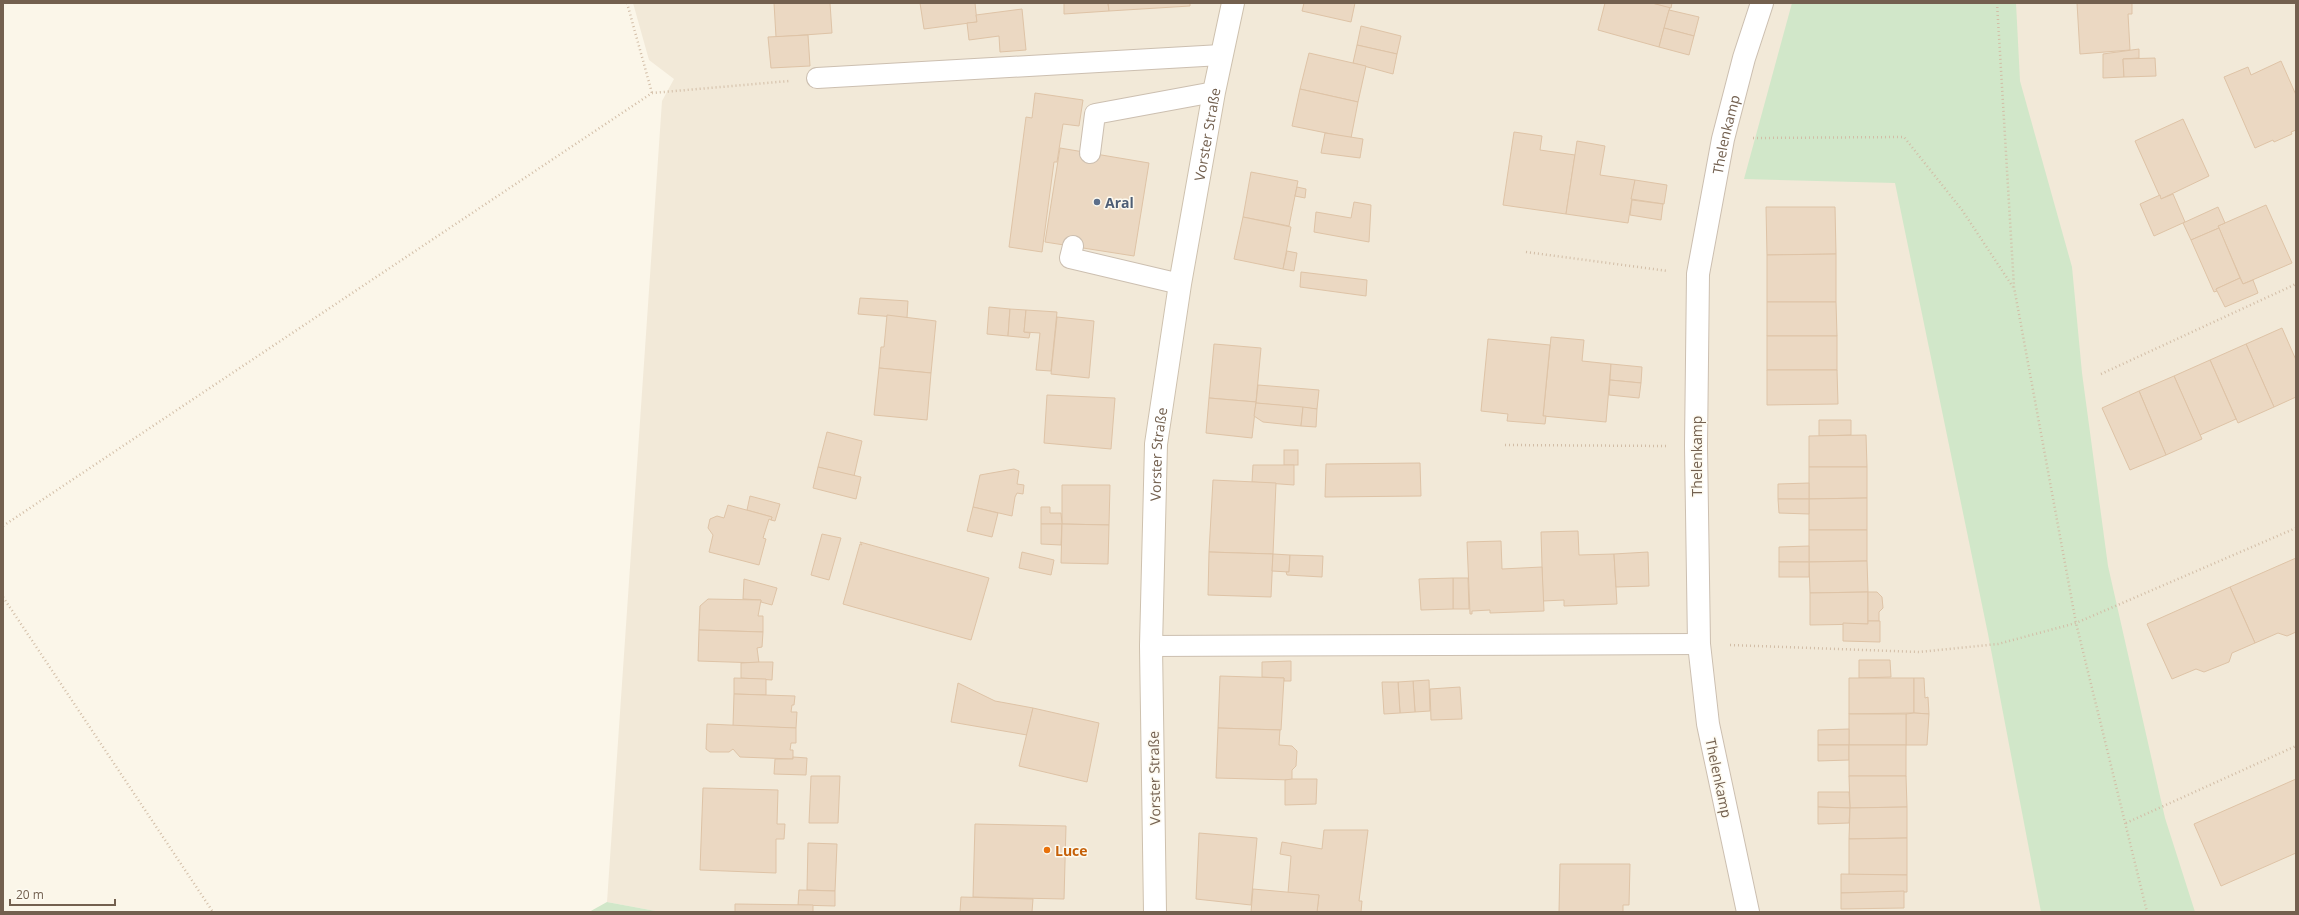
<svg xmlns="http://www.w3.org/2000/svg" width="2299" height="915" viewBox="0 0 2299 915" font-family="'Open Sans',sans-serif">
<style>
.residential{fill:#f2e9d8}
.green{fill:#d1e7c9}
.building{fill:#ebd8c2;stroke:#dec3a6}
.lines{fill:none;stroke-linecap:round;stroke-linejoin:round}
.lane-casing{stroke:#ccbfb0;stroke-width:22}
.street-casing{stroke:#ccbfb0;stroke-width:24}
.secondary-casing{stroke:#cec1ae;stroke-width:24}
.path{stroke:#d2bda6;stroke-width:2.5;stroke-dasharray:1 3;stroke-linecap:butt}
.lane{stroke:#fff;stroke-width:20}
.street{stroke:#fff;stroke-width:22}
.secondary{stroke:#fff;stroke-width:22}
.service-dot{fill:#5c6f8a;stroke:#fdfaf0;stroke-width:1.5}
.food-dot{fill:#e8710a;stroke:#fdfaf0;stroke-width:1.5}
.labels{text-anchor:middle;dominant-baseline:central;stroke-width:3;stroke-linejoin:round;paint-order:stroke}
.street-label{font-size:14px;fill:#73604f;stroke:#fdfaf0}
.service-label{font-size:14px;font-weight:bold;fill:#4e5e75;stroke:#fdfaf0;text-anchor:start}
.food-label{font-size:14px;font-weight:bold;fill:#c56008;stroke:#fdfaf0;text-anchor:start}
</style>
<rect width="100%" height="100%" fill="#fbf6e9"/>
<polygon class="residential" points="633,3 2296,3 2296,912 661,912 607,902 662,101 674,79 649,60"/>
<g class="green">
<polygon points="1792,3 2016,3 2020,81 2072,267 2082,373 2108,566 2165,818 2195,912 2041,912 1988,634 1895,183 1744,179"/>
<polygon points="607,902 661,912 589,912"/>
</g>
<g class="building">
<polygon points="774,3 830,3 832,33 776,37"/>
<polygon points="920,3 975,3 977,22 924,29"/>
<polygon points="1064,3 1108,3 1109,11 1064,14"/>
<polygon points="1108,3 1190,3 1190,6 1109,11"/>
<polygon points="1304,3 1355,3 1351,22 1302,11"/>
<polygon points="1605,3 1652,3 1670,7 1659,47 1598,30"/>
<polygon points="1652,3 1672,3 1671,8"/>
<polygon points="2077,3 2132,3 2132,14 2128,14 2130,50 2080,54"/>
<polygon points="1022,9 1026,50 1000,52 999,36 969,40 967,23 977,22 976,15"/>
<polygon points="1669,10 1699,17 1694,36 1664,28"/>
<polygon points="1361,26 1401,36 1397,54 1357,45"/>
<polygon points="1664,28 1694,36 1689,55 1659,47"/>
<polygon points="808,35 810,66 771,68 768,37"/>
<polygon points="1357,45 1397,54 1393,74 1353,63"/>
<polygon points="2139,49 2139,58 2123,59 2124,77 2103,78 2103,54"/>
<polygon points="1309,53 1366,66 1358,102 1300,89"/>
<polygon points="2155,58 2156,76 2124,77 2123,59"/>
<polygon points="2281,61 2296,95 2296,130 2291,132 2292,134 2274,142 2273,140 2255,148 2224,77 2248,67 2251,75"/>
<polygon points="1300,89 1358,102 1351,138 1292,126"/>
<polygon points="1035,93 1083,100 1079,126 1063,124 1057,162 1054,162 1042,252 1009,247 1026,117 1032,118"/>
<polygon points="2183,119 2209,176 2161,199 2135,141"/>
<polygon points="1514,132 1542,136 1540,150 1575,155 1566,214 1503,205"/>
<polygon points="1325,133 1363,139 1360,158 1321,153"/>
<polygon points="1577,141 1605,146 1600,175 1635,180 1628,223 1566,214"/>
<polygon points="1060,148 1149,163 1134,256 1045,242"/>
<polygon points="1251,172 1298,181 1289,226 1243,217"/>
<polygon points="1635,180 1667,185 1664,204 1631,199"/>
<polygon points="1297,187 1306,189 1305,198 1295,196"/>
<polygon points="2173,194 2185,222 2154,236 2140,204 2160,195 2161,199"/>
<polygon points="1632,200 1663,204 1661,220 1630,215"/>
<polygon points="1354,202 1371,205 1369,242 1314,232 1316,212 1351,218"/>
<polygon points="2266,205 2292,263 2243,284 2218,226"/>
<polygon points="1766,207 1835,207 1836,254 1767,255"/>
<polygon points="2218,207 2225,223 2218,226 2219,228 2191,240 2183,223"/>
<polygon points="1243,217 1291,227 1283,269 1234,259"/>
<polygon points="2219,228 2240,278 2216,289 2217,291 2214,292 2191,240"/>
<polygon points="1287,251 1297,253 1294,271 1283,269"/>
<polygon points="1836,254 1836,302 1767,302 1767,255"/>
<polygon points="1301,272 1367,280 1366,296 1300,287"/>
<polygon points="2240,278 2243,284 2253,280 2258,293 2225,307 2216,289"/>
<polygon points="860,298 908,301 907,318 858,314"/>
<polygon points="1767,302 1836,302 1837,336 1767,336"/>
<polygon points="989,307 1010,309 1008,336 987,334"/>
<polygon points="1010,309 1026,310 1024,332 1030,333 1029,338 1008,336"/>
<polygon points="1026,310 1057,312 1051,371 1036,370 1040,333 1024,332"/>
<polygon points="887,315 936,321 931,373 879,368 881,347 884,347"/>
<polygon points="1057,317 1094,321 1089,378 1051,374"/>
<polygon points="2282,328 2296,360 2296,397 2274,407 2246,344"/>
<rect x="1767" y="336" width="70" height="34"/>
<polygon points="1551,337 1584,340 1582,361 1611,364 1606,422 1543,416"/>
<polygon points="1488,339 1550,345 1543,416 1546,416 1545,424 1507,421 1508,414 1481,411"/>
<polygon points="1214,344 1261,348 1256,402 1209,398"/>
<polygon points="2246,344 2274,407 2238,423 2210,360"/>
<polygon points="2210,360 2236,419 2200,435 2174,376"/>
<polygon points="1611,364 1642,367 1641,383 1610,380"/>
<polygon points="879,368 931,373 927,420 874,415"/>
<polygon points="1767,370 1837,370 1838,404 1767,405"/>
<polygon points="2174,376 2202,439 2166,455 2139,391"/>
<polygon points="1610,380 1641,383 1639,398 1609,395"/>
<polygon points="1258,385 1319,390 1317,409 1256,403"/>
<polygon points="2139,391 2166,455 2130,470 2102,408"/>
<polygon points="1047,395 1115,398 1111,449 1044,443"/>
<polygon points="1209,398 1256,402 1252,438 1206,433"/>
<polygon points="1256,403 1303,407 1301,426 1263,422 1254,416"/>
<polygon points="1303,407 1317,409 1316,427 1301,426"/>
<polygon points="1819,420 1851,420 1851,435 1819,436"/>
<polygon points="827,432 862,441 854,476 818,467"/>
<polygon points="1866,435 1867,467 1809,467 1809,436"/>
<rect x="1284" y="450" width="14" height="15"/>
<polygon points="1420,463 1421,496 1325,497 1326,464"/>
<polygon points="1253,465 1294,465 1294,485 1252,482"/>
<polygon points="818,467 861,477 856,499 813,488"/>
<polygon points="1809,467 1867,467 1867,498 1809,499"/>
<polygon points="1014,469 1019,471 1017,484 1024,485 1023,494 1017,493 1015,497 1012,516 973,507 980,475"/>
<polygon points="1213,480 1276,483 1273,554 1209,552"/>
<polygon points="1809,483 1809,499 1778,499 1778,484"/>
<polygon points="1062,485 1110,485 1109,525 1062,524"/>
<polygon points="750,496 780,504 775,521 771,520 772,517 747,510"/>
<polygon points="1867,498 1867,530 1809,530 1809,499"/>
<polygon points="1778,499 1809,499 1809,514 1779,513"/>
<polygon points="728,505 772,517 771,520 769,519 763,538 766,539 759,565 709,552 713,535 708,528 710,519 717,516 724,518"/>
<polygon points="973,507 998,513 992,537 967,531"/>
<polygon points="1041,507 1050,507 1050,513 1061,513 1062,524 1041,524"/>
<polygon points="1041,524 1062,524 1061,545 1041,544"/>
<polygon points="1062,524 1109,525 1108,564 1061,563"/>
<polygon points="1809,530 1867,530 1867,561 1809,562"/>
<polygon points="1578,531 1579,555 1614,554 1617,604 1564,606 1564,600 1543,601 1541,532"/>
<polygon points="822,534 841,538 829,580 811,575"/>
<polygon points="1501,541 1502,569 1542,567 1544,611 1490,613 1490,610 1472,611 1472,614 1470,614 1467,542"/>
<polygon points="860,542 989,578 971,640 843,604 860,544 862,545"/>
<polygon points="1809,546 1809,562 1779,562 1779,547"/>
<polygon points="1022,552 1054,560 1051,575 1019,568"/>
<polygon points="1209,552 1273,554 1271,597 1208,595"/>
<polygon points="1648,552 1649,586 1616,587 1614,554"/>
<polygon points="1273,554 1290,555 1289,572 1272,571"/>
<polygon points="1290,555 1323,556 1322,577 1287,575 1286,572 1289,572"/>
<polygon points="2296,558 2296,632 2287,636 2278,633 2255,643 2230,587"/>
<polygon points="1867,561 1868,592 1810,593 1809,562"/>
<rect x="1779" y="562" width="30" height="15"/>
<polygon points="1453,578 1468,578 1469,609 1453,609"/>
<polygon points="1453,578 1453,609 1421,610 1419,579"/>
<polygon points="744,579 777,588 772,605 761,602 761,600 743,599"/>
<polygon points="2230,587 2255,643 2232,653 2229,662 2204,672 2196,669 2172,679 2147,624"/>
<polygon points="1868,592 1868,624 1810,625 1810,593"/>
<polygon points="1868,592 1877,592 1882,597 1883,608 1879,612 1879,621 1868,621"/>
<polygon points="708,599 761,600 758,616 763,616 763,632 699,630 700,606"/>
<polygon points="1868,621 1880,621 1880,642 1843,641 1843,623 1868,624"/>
<polygon points="699,630 763,632 762,647 757,648 759,663 698,661"/>
<polygon points="1859,660 1890,660 1891,677 1859,678"/>
<polygon points="1291,661 1291,681 1284,681 1284,678 1262,677 1262,662"/>
<polygon points="759,662 773,662 772,680 741,678 741,663"/>
<polygon points="1220,676 1284,678 1281,730 1218,728"/>
<polygon points="734,678 766,679 766,695 734,694"/>
<polygon points="1849,678 1914,678 1914,713 1849,714"/>
<polygon points="1914,678 1924,678 1925,698 1928,697 1929,714 1914,713"/>
<polygon points="1429,680 1430,711 1415,712 1413,681"/>
<polygon points="1413,681 1415,712 1400,713 1398,682"/>
<polygon points="1382,682 1398,682 1400,713 1384,714"/>
<polygon points="958,683 995,701 1033,708 1027,735 951,722"/>
<polygon points="1460,687 1462,719 1431,720 1430,689"/>
<polygon points="734,694 795,696 794,705 792,705 791,712 797,712 796,728 733,726"/>
<polygon points="1033,708 1099,723 1087,782 1019,766"/>
<polygon points="1914,713 1929,714 1927,745 1906,745 1906,714"/>
<rect x="1849" y="714" width="57" height="31"/>
<polygon points="707,724 796,728 796,743 791,743 790,750 793,750 793,759 740,757 733,749 729,752 710,752 706,749"/>
<polygon points="1218,728 1280,730 1279,745 1292,746 1297,751 1296,766 1292,770 1292,780 1216,778"/>
<polygon points="1849,729 1849,745 1818,745 1818,730"/>
<polygon points="1818,745 1849,745 1849,760 1818,761"/>
<rect x="1849" y="745" width="57" height="31"/>
<polygon points="793,757 807,758 806,775 774,774 775,759 793,759"/>
<polygon points="811,776 840,776 838,823 809,823"/>
<polygon points="1849,776 1906,776 1907,807 1850,808"/>
<polygon points="1292,779 1317,779 1316,804 1285,805 1285,780"/>
<polygon points="2296,779 2296,853 2221,886 2194,824"/>
<polygon points="703,788 778,790 777,824 785,824 784,839 776,839 776,873 700,870"/>
<polygon points="1818,792 1849,792 1850,808 1818,807"/>
<polygon points="1818,807 1850,808 1849,823 1818,824"/>
<polygon points="1907,807 1907,838 1849,839 1850,808"/>
<polygon points="975,824 1066,826 1064,899 973,897"/>
<polygon points="1324,830 1368,830 1359,901 1362,901 1361,912 1317,912 1319,895 1288,893 1291,856 1280,854 1282,842 1322,849"/>
<polygon points="1199,833 1257,838 1251,905 1196,899"/>
<polygon points="1907,838 1907,875 1849,875 1849,839"/>
<polygon points="808,843 837,844 835,891 807,890"/>
<polygon points="1560,864 1630,864 1629,905 1623,905 1623,912 1559,912"/>
<polygon points="1841,874 1907,875 1907,892 1841,893"/>
<polygon points="1253,889 1319,895 1317,912 1251,912"/>
<polygon points="799,890 835,891 835,906 798,905"/>
<polygon points="1904,891 1904,908 1841,909 1841,893"/>
<polygon points="961,897 1033,899 1032,912 960,912"/>
<polygon points="735,904 813,905 813,912 735,912"/>
</g>
<g class="lines">
<defs>
<g id="lane">
<polyline points="817,78 1221,55"/>
<polyline points="1090,153 1095,114 1214,92"/>
<polyline points="1073,246 1070,258 1180,284"/>
<polyline points="1151,646 1699,644"/>
</g>
<g id="street">
<path id="s1" d="M1748,912L1708,724L1699,644L1696,446L1698,274L1723,139L1744,58L1762,3"/>
</g>
<g id="secondary">
<path id="s2" d="M1155,912L1151,646L1156,444L1180,284L1214,92L1233,3"/>
</g>
</defs>
<use href="#lane" class="lane-casing"/>
<use href="#street" class="street-casing"/>
<use href="#secondary" class="secondary-casing"/>
<g class="path">
<polyline points="627,3 652,93"/>
<polyline points="1997,3 2014,287 2076,623 2147,912"/>
<polyline points="1753,138 1904,137 1962,210 2013,287"/>
<polyline points="1526,252 1668,271"/>
<polyline points="2101,374 2296,284"/>
<polyline points="1505,445 1667,446"/>
<polyline points="3,526 652,93 789,81"/>
<polyline points="3,597 213,912"/>
<polyline points="1730,645 1919,652 1998,644 2076,623 2296,528"/>
<polyline points="2126,823 2296,746"/>
</g>
<use href="#lane" class="lane"/>
<use href="#street" class="street"/>
<use href="#secondary" class="secondary"/>
</g>
<circle class="service-dot" cx="1097" cy="202" r="4"/>
<circle class="food-dot" cx="1047" cy="850" r="4"/>
<g class="labels">
<g class="street-label">
<text stroke="none"><textPath href="#s2" startOffset="782">Vorster Straße</textPath></text>
<text stroke="none"><textPath href="#s1" startOffset="785">Thelenkamp</textPath></text>
<text stroke="none"><textPath href="#s2" startOffset="458">Vorster Straße</textPath></text>
<text transform="translate(1696 456) rotate(-90)">Thelenkamp</text>
<text transform="translate(1154 778) rotate(-91)">Vorster Straße</text>
<text transform="translate(1719 778) rotate(78)">Thelenkamp</text>
</g>
<g class="service-label">
<text x="1105" y="202">Aral</text>
</g>
<g class="food-label">
<text x="1055" y="850">Luce</text>
</g>
</g>
<rect width="2299" height="915" fill="none" stroke="#73604f" stroke-width="8"/>
<path d="M10 899v6h105v-6" fill="none" stroke="#73604f" stroke-width="2"/>
<text x="16" y="899" font-size="12" fill="#73604f" stroke="#fdfaf0" stroke-width="3" paint-order="stroke">20 m</text>
</svg>
